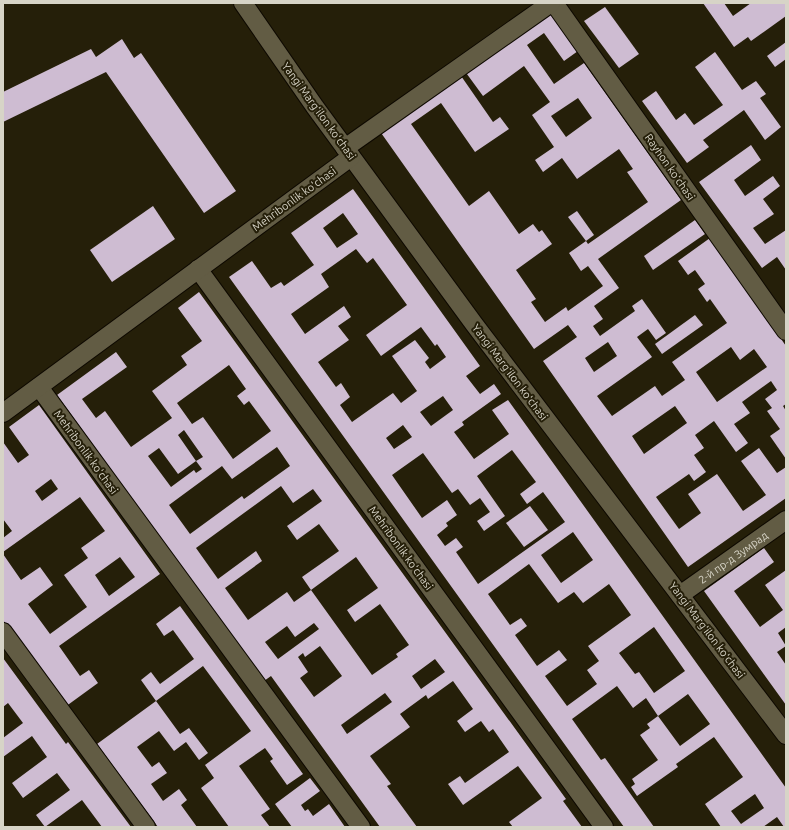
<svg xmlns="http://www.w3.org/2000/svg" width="789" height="830" viewBox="0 0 789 830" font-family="Ubuntu,sans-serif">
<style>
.building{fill:#cebcd2;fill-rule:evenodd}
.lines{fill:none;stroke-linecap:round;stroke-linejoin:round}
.street-casing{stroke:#0e0900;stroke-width:20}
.street{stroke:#625c44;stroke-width:18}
.labels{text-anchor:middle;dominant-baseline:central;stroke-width:4;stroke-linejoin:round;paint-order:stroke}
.street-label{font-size:11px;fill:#d7d4c7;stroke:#251f09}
</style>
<rect width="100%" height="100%" fill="#251f09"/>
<g class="building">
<polygon points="703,3 724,3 733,16 751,3 786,3 786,16 751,41 748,37 734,47"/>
<polygon points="605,7 639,54 619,68 584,21"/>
<path d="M549,10L578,51L564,61L544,33L527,45L554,84L584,63L681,200L598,259L619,288L594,306L603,319L593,326L600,336L635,311L632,306L642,299L666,333L656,340L648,329L637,337L652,357L597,396L612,416L655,386L662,396L685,380L672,362L727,323L710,299L707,302L698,289L705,284L695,270L688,275L678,261L710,238L786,346V404L783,406L786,411V459L770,436L780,429L767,411L772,408L765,399L777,390L771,381L742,402L750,413L734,424L748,443L736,452L714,421L695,435L704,448L694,455L706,472L694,481L689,474L656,497L679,529L701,513L688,494L717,474L743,511L766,495L741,461L759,448L777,473L786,467V498L688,567L543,361L577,337L568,325L534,349L379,130L459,73L493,122L500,117L509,129L475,152L441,103L411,124L469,206L489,191L519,234L533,224L539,232L542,230L552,244L516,270L536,299L531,302L545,322L566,307L568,311L603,286L588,266L581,271L569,253L586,241L588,244L648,202L627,172L633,169L619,149L577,179L562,158L543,172L535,160L554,147L532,115L550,102L524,66L483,96L464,70ZM578,98L592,118L566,137L551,116ZM608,342L617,356L594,372L585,358ZM731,347L740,360L754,349L767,367L717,402L696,372ZM675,406L687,423L644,454L632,436Z"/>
<polygon points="122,39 134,58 141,53 236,191 204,213 106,72 3,122 3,92 91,49 96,57"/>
<polygon points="786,42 786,59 775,67 767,56"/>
<polygon points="715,52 742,90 756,81 766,94 760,98 781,127 765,140 744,110 703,140 709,147 687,163 642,101 656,91 676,120 685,113 694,125 723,105 695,67"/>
<polygon points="751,145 761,160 734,180 745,196 773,176 780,186 763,199 774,214 753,228 765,244 786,230 786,270 777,257 762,268 699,182"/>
<path d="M353,189L480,366L466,376L480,394L494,384L501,394L462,422L464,425L454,432L474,459L509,434L492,410L508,400L786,788V827H784L777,817L763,827H721L705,804L743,777L714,737L676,764L678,767L637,796L631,787L635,784L632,779L658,760L640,735L650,728L647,724L658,716L646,698L633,708L617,686L572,719L601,760L605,758L654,827H624L229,277L252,261L271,288L281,282L284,286L314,265L291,233ZM343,213L358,234L337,248L323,228ZM356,249L367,263L373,258L407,305L366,335L381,356L421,327L435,346L437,344L446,357L430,369L425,362L429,358L415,340L392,356L417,391L401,403L393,393L352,422L340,405L350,397L341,383L336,387L318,362L349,340L338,326L351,317L344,306L305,334L291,314L329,287L321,274ZM443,396L453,410L431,426L420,412ZM403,425L412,437L394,449L386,438ZM512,450L536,482L520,494L527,504L543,492L565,522L478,584L456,552L463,547L456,538L445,546L437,535L448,526L446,523L457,515L447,500L422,518L392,475L423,453L452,493L458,489L470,505L480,498L490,512L477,521L484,531L505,516L477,476ZM573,532L593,560L561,583L541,555ZM529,564L558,603L574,592L583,603L609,584L631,615L588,646L599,661L587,670L597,684L567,706L545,676L567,660L559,650L537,666L515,635L527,626L521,618L510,625L488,594ZM654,627L685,671L654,693L639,672L635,674L619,653ZM688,694L710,724L680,746L658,716ZM755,794L764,808L741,824L731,811Z"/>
<polygon points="153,206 175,239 112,282 90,250"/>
<polygon points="577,211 594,235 586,241 568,217"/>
<polygon points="695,220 705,234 653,270 644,256"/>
<path d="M199,292L566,799L563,801L582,827H552L551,826L513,827L509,822L542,798L518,766L463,805L448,784L460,776L465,783L509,752L493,729L489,732L481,721L465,732L457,721L473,709L453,681L428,699L426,695L400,714L410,727L370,756L391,784L387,786L417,827H380L271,676L264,681L57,395L116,352L127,367L82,399L96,418L105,411L131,447L172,418L152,391L187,365L181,356L202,341L178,308ZM229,365L246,389L237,396L244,405L249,401L271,431L233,459L203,417L192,424L177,403ZM184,430L203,457L196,461L202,469L196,473L194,470L171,487L148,456L159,448L178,474L196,461L178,435ZM277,447L290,466L244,499L242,496L190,534L169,505L222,466L232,479ZM281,486L293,503L313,489L322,501L287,526L297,540L319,524L339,551L302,577L311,590L356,557L378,588L347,610L355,622L380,604L409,645L396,654L398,657L372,675L311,590L294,602L287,592L248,620L225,588L262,561L256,551L218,579L196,548ZM314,623L319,629L278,659L265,642L287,626L295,637ZM320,646L342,676L314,697L300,678L308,672L298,657L303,653L305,657ZM435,659L445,672L421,689L412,676ZM385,693L392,702L347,734L341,725Z"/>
<polygon points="695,315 703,325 662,354 655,344"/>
<path d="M39,405L160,574L59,646L80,676L89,670L98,683L65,707L3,620V554L21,580L40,567L53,585L28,604L50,634L87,607L64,575L88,558L81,548L105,531L80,497L3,552V538L12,531L3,519V442L18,463L29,455L9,427ZM51,479L58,489L42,501L35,491ZM120,557L135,577L109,596L95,575Z"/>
<polygon points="530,506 548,530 524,547 506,523"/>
<polygon points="764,548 774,562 734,591 760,627 783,610 765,585 786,570 786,627 778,633 786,646 777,652 786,665 786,705 704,591"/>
<polygon points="180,606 303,774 287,785 270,761 273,759 265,748 239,766 270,809 261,815 270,827 229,827 201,788 214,778 205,765 251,731 203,666 156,701 141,680 151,672 160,684 194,659 173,630 164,636 156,624"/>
<polygon points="3,658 66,744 68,742 131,827 102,827 82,800 45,827 36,815 70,790 57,773 23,798 12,783 47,757 32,736 3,757 3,738 23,723 8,703 3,707"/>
<polygon points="156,701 180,734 189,728 208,753 199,760 186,742 174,751 159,731 137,747 152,767 159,762 167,773 151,784 163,801 179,789 187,800 181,805 197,827 158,827 97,744"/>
<polygon points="310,778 320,791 301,805 305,811 308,809 313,816 329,804 345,827 292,827 275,804"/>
</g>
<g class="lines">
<defs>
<g id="street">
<polyline points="243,3 315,107 474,324 786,735"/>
<polyline points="554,3 786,331"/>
<polyline points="345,148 551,3"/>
<polyline points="198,269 604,827"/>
<polyline points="39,387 361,827"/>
<polyline points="3,413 351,157"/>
<path id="s1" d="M680,595L786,520"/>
<polyline points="3,632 146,827"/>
</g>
</defs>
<use href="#street" class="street-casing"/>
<use href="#street" class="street"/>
</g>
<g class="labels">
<g class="street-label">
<text transform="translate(319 111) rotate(54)">Yangi Margʻilon koʻchasi</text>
<text transform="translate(670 167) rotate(55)">Rayhon koʻchasi</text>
<text transform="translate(294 199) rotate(-36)">Mehribonlik koʻchasi</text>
<text transform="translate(510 372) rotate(53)">Yangi Margʻilon koʻchasi</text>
<text transform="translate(86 452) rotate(54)">Mehribonlik koʻchasi</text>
<text transform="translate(401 548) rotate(54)">Mehribonlik koʻchasi</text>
<text stroke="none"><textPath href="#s1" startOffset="65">2-й пр-д Зумрад</textPath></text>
<text transform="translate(707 630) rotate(53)">Yangi Margʻilon koʻchasi</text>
</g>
</g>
<rect width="789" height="830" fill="none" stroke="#d7d4c7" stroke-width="8"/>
</svg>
